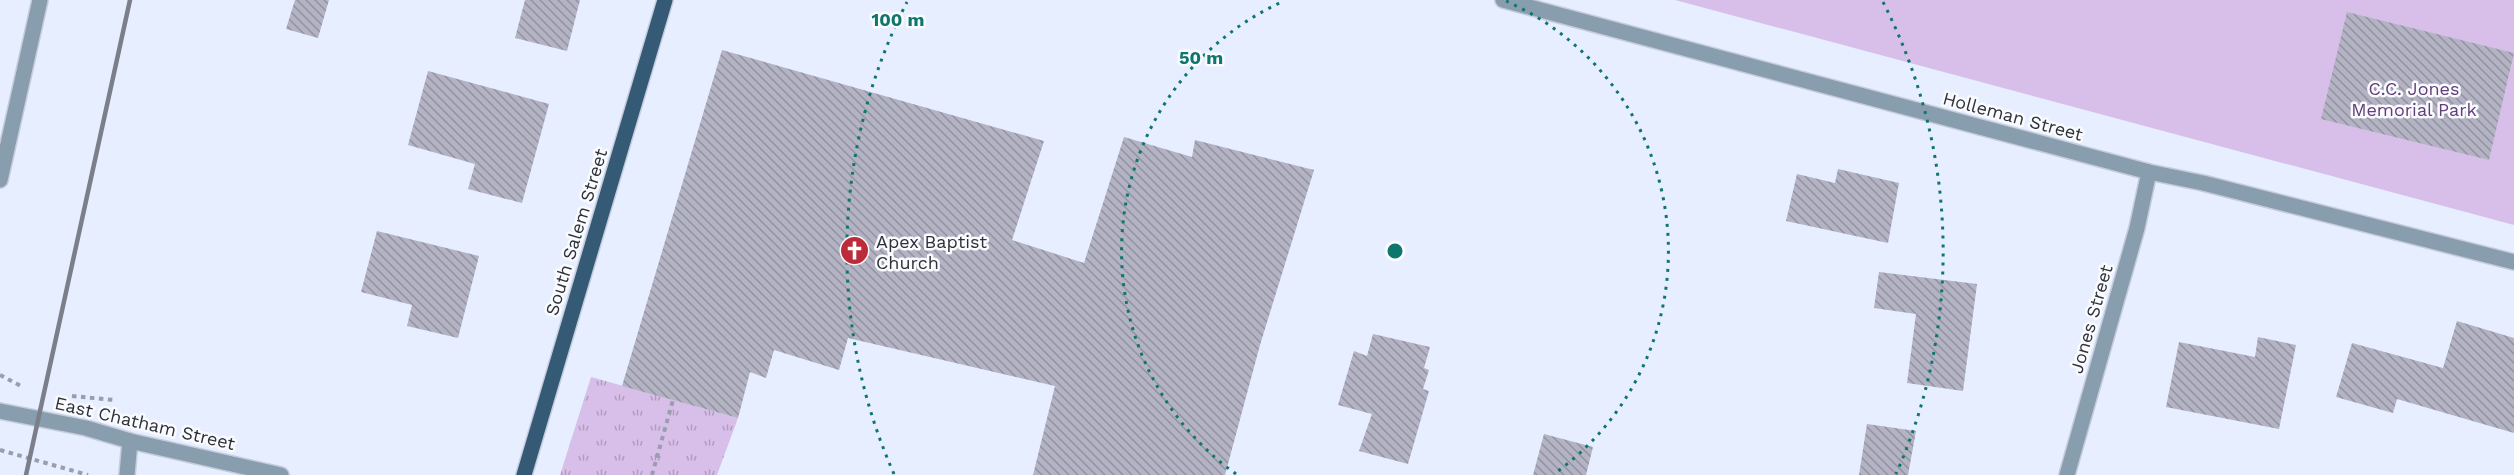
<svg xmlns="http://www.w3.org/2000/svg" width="2514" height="475" viewBox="0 0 2514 475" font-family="'Work Sans',sans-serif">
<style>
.grass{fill:url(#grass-tufts)}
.park{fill:#d8bfea}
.building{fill:url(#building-back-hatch)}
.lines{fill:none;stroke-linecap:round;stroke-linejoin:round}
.minor-casing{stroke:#c5ccdb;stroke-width:18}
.major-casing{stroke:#c5ccdb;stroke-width:18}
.path{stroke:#989eab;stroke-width:4;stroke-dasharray:4.5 4.5;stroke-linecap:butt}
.minor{stroke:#889dad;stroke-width:15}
.major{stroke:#345a76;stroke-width:15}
.rail{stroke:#7a7f8a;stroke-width:4.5}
.ring{fill:none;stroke:#0f766e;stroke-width:3;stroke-dasharray:3 6}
.labels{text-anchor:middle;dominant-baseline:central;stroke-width:5;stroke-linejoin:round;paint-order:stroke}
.park-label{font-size:18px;fill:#623d79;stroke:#f9fbfe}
.street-label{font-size:18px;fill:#2e3137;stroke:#f9fbfe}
.poi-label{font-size:18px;fill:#2e3137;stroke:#f9fbfe;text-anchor:start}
.centre{fill:#0f766e;stroke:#f9fbfe;stroke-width:3}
.ring-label{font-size:18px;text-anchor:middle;font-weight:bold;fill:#0f766e;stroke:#f9fbfe;stroke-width:5;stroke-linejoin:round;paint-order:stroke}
</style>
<defs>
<pattern id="grass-tufts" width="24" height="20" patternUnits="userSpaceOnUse" patternTransform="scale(1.5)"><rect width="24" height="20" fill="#d8bfea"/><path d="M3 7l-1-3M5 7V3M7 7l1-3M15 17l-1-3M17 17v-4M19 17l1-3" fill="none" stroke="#b09cbe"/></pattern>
<pattern id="building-back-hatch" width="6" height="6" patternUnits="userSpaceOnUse" patternTransform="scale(1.5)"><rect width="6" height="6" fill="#b4b3c4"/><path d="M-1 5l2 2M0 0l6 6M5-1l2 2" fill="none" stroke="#9392a0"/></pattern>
</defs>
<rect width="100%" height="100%" fill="#e6eeff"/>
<polygon class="grass" points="591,377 738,418 717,475 560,475"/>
<polygon class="park" points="1675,0 2514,0 2514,225"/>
<g class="building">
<polygon points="295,0 329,0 318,38 286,29"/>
<polygon points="525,0 580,0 567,51 515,38"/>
<polygon points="2347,12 2514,53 2489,160 2321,119"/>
<polygon points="722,50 1044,141 1012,240 1084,263 1124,137 1192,157 1195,140 1314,170 1260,345 1225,475 1033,475 1055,386 848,338 839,370 774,350 766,378 750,372 738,418 622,386"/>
<polygon points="428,71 549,104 522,203 468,189 475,164 408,145"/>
<polygon points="1838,169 1899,183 1888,243 1786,221 1797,174 1835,183"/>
<polygon points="377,231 479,256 458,338 407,326 412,305 361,292"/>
<polygon points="1879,272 1977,284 1963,391 1907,383 1916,314 1874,308"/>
<polygon points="2457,321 2514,338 2514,433 2397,399 2393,413 2336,397 2352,343 2443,368"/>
<polygon points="1373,334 1430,347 1424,368 1429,370 1423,389 1429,391 1408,464 1359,451 1372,414 1338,405 1354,351 1367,356"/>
<polygon points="2258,337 2296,345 2279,429 2166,407 2179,342 2255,357"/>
<polygon points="1867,424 1916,431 1908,475 1859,475"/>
<polygon points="1544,434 1593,447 1586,475 1533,475"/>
</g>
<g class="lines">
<defs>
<g id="minor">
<polyline points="1503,0 2149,172 2203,183 2514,262"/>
<polyline points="0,180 40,0"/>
<polyline points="0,411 86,428 130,441 281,475"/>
<polyline points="127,475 130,441"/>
<polyline points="2067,475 2137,228 2149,172"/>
</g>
<polyline id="major" points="524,475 665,0"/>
</defs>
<use href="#minor" class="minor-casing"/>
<use href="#major" class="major-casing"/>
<g class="path">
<polyline points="0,375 21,386"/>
<polyline points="72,396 114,400"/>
<polyline points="0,450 88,475"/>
<polyline points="652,475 673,400"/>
</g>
<use href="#minor" class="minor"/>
<use href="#major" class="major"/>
<polyline class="rail" points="26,475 130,0"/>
</g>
<g class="ring">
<path d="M1236 474A274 274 0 0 1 1284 1M1506 1A274 274 0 0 1 1554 474"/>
<path d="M894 474A548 548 0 0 1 907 2M1883 2A548 548 0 0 1 1896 474"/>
</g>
<defs>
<symbol id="church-disc" viewBox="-11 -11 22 22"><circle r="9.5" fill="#bb2b3a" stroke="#f9fbfe"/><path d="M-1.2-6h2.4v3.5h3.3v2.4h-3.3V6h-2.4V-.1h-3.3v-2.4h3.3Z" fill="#fff"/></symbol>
</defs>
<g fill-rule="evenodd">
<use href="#church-disc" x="838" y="234" width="33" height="33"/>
</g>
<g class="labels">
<g class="park-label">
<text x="2414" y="88">C.C. Jones<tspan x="2414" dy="21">Memorial Park</tspan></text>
</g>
<g class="street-label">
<text transform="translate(2013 116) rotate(15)">Holleman Street</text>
<text transform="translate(576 232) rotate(-73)">South Salem Street</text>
<text transform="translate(2091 319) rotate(-74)">Jones Street</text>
<text transform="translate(145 423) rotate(13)">East Chatham Street</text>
</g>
<g class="poi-label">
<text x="876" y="241">Apex Baptist<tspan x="876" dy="21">Church</tspan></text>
</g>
</g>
<circle cx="1395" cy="251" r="9" class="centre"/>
<g class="ring-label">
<text x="898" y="26">100 m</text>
<text x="1201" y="64">50 m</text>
</g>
</svg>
